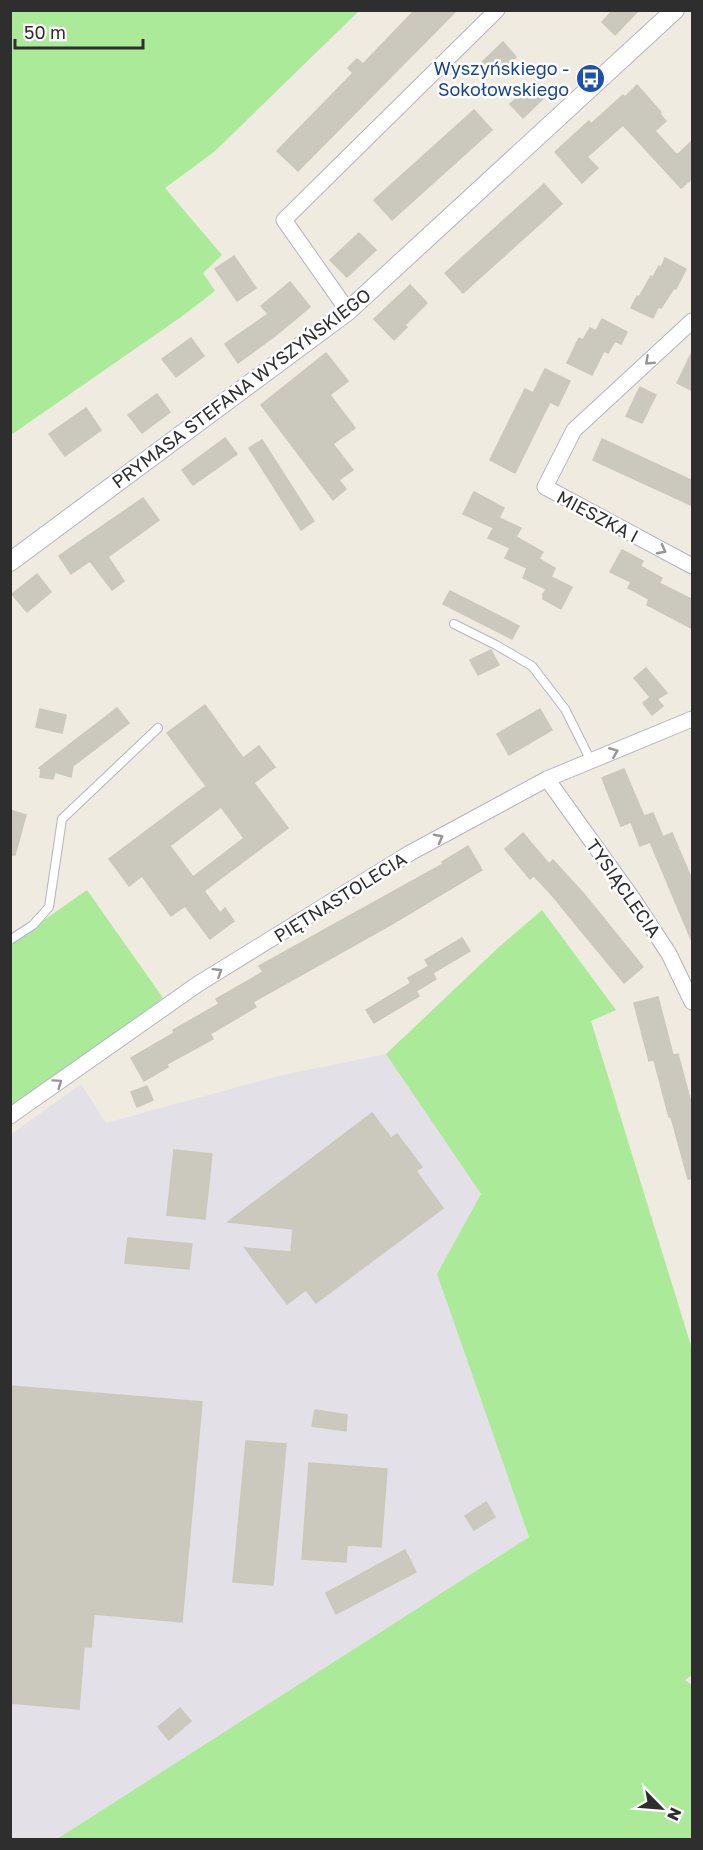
<svg xmlns="http://www.w3.org/2000/svg" width="703" height="1850" viewBox="0 0 703 1850" font-family="'Golos Text',sans-serif">
<style>
.industrial{fill:#e4e0e8}
.green{fill:#aaea99}
.building{fill:#cbc9be;stroke:#ccc8b9;stroke-width:1.5;fill-rule:evenodd}
.lines{fill:none;stroke-linecap:round;stroke-linejoin:round}
.service-casing{stroke:#b4b4c2;stroke-width:10}
.minor-casing{stroke:#b4b4c2;stroke-width:17}
.tertiary-casing{stroke:#b4b4c2;stroke-width:20}
.service{stroke:#fff;stroke-width:8}
.minor{stroke:#fff;stroke-width:15}
.tertiary{stroke:#fff;stroke-width:18}
.oneway{stroke:#969696}
.labels{text-anchor:middle;dominant-baseline:central;stroke-width:5;stroke-linejoin:round;paint-order:stroke}
.transit-label{font-size:18px;fill:#164399;stroke:#fff;text-anchor:end}
.street-label{font-size:18px;fill:#2e2e2e;stroke:#fff}
</style>
<rect width="100%" height="100%" fill="#f0ebe0"/>
<polygon class="industrial" points="386,1054 481,1194 437,1274 529,1537 57,1839 11,1839 10,1135 81,1084 106,1123 282,1075"/>
<g class="green">
<polygon points="11,10 359,11 214,152 165,188 222,255 203,273 215,291 181,317 11,435"/>
<polygon points="87,890 163,998 11,1107 10,944"/>
<polygon points="542,910 616,1010 591,1021 692,1349 692,1675 685,1680 692,1685 692,1839 57,1839 529,1537 437,1274 481,1194 386,1054 499,947"/>
</g>
<g class="building">
<polygon points="415,10 457,10 298,171 277,151 353,73 348,68 357,59 363,64"/>
<polygon points="613,10 639,10 615,35 602,22"/>
<polygon points="503,42 516,57 495,76 482,62"/>
<polygon points="535,81 548,94 523,118 510,104"/>
<polygon points="637,85 661,112 660,114 666,121 655,131 677,155 693,140 693,178 681,188 623,125 587,157 598,168 582,183 555,152 589,121 591,124 623,95 625,97"/>
<polygon points="474,110 492,130 392,220 374,200"/>
<polygon points="544,184 562,204 463,293 445,273"/>
<polygon points="359,233 376,250 347,277 330,260"/>
<polygon points="234,256 256,288 237,301 215,269"/>
<polygon points="665,258 686,269 676,289 674,288 661,308 658,307 653,318 631,308 637,296 639,297 651,276 653,277 659,266 661,268"/>
<polygon points="290,282 310,307 275,336 238,363 225,344 268,314 261,306"/>
<polygon points="410,285 427,303 405,325 407,327 394,340 374,319"/>
<polygon points="602,319 627,332 621,344 615,341 608,353 604,351 592,375 567,363 579,338 583,340 590,328 596,331"/>
<polygon points="191,338 204,356 176,377 162,359"/>
<polygon points="693,350 693,391 677,383"/>
<polygon points="326,353 348,381 330,395 355,428 333,444 353,470 339,480 346,489 333,500 261,405"/>
<polygon points="545,369 570,381 558,406 550,402 515,473 490,460 525,389 533,393"/>
<polygon points="640,387 656,395 642,423 626,416"/>
<polygon points="157,394 170,412 142,433 128,415"/>
<polygon points="86,408 101,430 65,456 49,434"/>
<polygon points="225,438 237,454 193,485 182,470"/>
<polygon points="602,439 693,481 693,506 593,460"/>
<polygon points="262,440 314,521 301,530 249,448"/>
<polygon points="474,492 504,508 494,528 463,514"/>
<polygon points="143,498 159,520 108,557 124,581 112,590 90,561 71,574 59,556"/>
<polygon points="499,518 521,528 516,537 543,552 539,559 555,568 551,577 572,587 561,609 543,599 543,594 546,589 523,578 527,568 505,558 510,548 488,538"/>
<polygon points="622,550 643,561 640,566 662,578 659,583 693,600 693,629 647,605 649,599 628,588 631,582 610,572"/>
<polygon points="37,574 51,592 27,612 12,594"/>
<polygon points="450,591 519,626 512,639 443,604"/>
<polygon points="491,650 499,665 478,675 470,660"/>
<polygon points="646,668 667,693 657,699 663,706 652,715 643,703 650,697 634,678"/>
<path d="M205,705L243,758L259,746L275,767L254,783L288,828L204,891L220,913L225,908L234,921L210,939L185,906L171,916L142,876L129,886L109,859L206,786L167,733ZM221,807L244,838L193,877L170,846Z"/>
<polygon points="117,708 129,723 73,766 71,777 55,772 53,779 40,777 41,769 39,768"/>
<polygon points="40,709 66,715 62,733 36,727"/>
<polygon points="540,709 552,730 509,755 497,734"/>
<polygon points="624,769 644,816 653,813 663,837 672,833 693,882 693,944 650,842 640,846 631,822 621,826 602,778"/>
<polygon points="10,810 26,815 15,855 10,855"/>
<polygon points="523,833 549,864 553,860 584,894 643,967 624,983 550,893 534,876 530,879 505,849"/>
<polygon points="468,846 482,870 392,924 253,1002 256,1007 210,1034 213,1039 167,1064 168,1067 144,1081 131,1058 174,1033 173,1030 219,1004 216,999 263,972 259,966 443,864 442,862"/>
<polygon points="462,938 470,951 433,973 425,960"/>
<polygon points="429,966 436,979 416,991 419,996 374,1023 366,1010 411,983 408,978"/>
<polygon points="658,997 673,1055 678,1054 693,1110 693,1179 688,1179 671,1117 669,1117 654,1060 649,1061 634,1003"/>
<polygon points="147,1086 153,1100 137,1107 131,1092"/>
<polygon points="372,1113 391,1138 397,1134 422,1167 416,1171 443,1208 316,1303 306,1290 287,1304 245,1248 291,1252 293,1229 228,1222"/>
<polygon points="174,1150 212,1154 205,1219 167,1215"/>
<polygon points="128,1238 192,1244 189,1269 125,1263"/>
<polygon points="10,1386 202,1402 182,1622 94,1614 91,1647 84,1647 79,1709 10,1703"/>
<polygon points="315,1410 347,1415 346,1431 312,1426"/>
<polygon points="246,1441 286,1444 273,1585 233,1582"/>
<polygon points="309,1463 387,1469 381,1547 347,1545 346,1562 302,1559"/>
<polygon points="486,1502 495,1517 474,1530 465,1516"/>
<polygon points="405,1550 416,1572 336,1614 326,1593"/>
<polygon points="180,1708 191,1721 169,1740 158,1727"/>
</g>
<g class="lines">
<defs>
<g id="service">
<polyline points="454,624 496,645 532,666 565,709 591,761"/>
<polyline points="10,940 33,925 49,907 62,819 158,728"/>
</g>
<g id="minor">
<polyline points="348,311 284,220 497,10"/>
<polyline points="692,321 574,430 545,487 692,566"/>
<polyline points="547,779 633,899 669,954 692,1002"/>
<polyline points="10,1116 198,984 410,853 547,779 692,719"/>
</g>
<polyline id="tertiary" points="10,562 348,311 675,10"/>
</defs>
<use href="#service" class="service-casing"/>
<use href="#minor" class="minor-casing"/>
<use href="#tertiary" class="tertiary-casing"/>
<use href="#service" class="service"/>
<use href="#minor" class="minor"/>
<use href="#tertiary" class="tertiary"/>
</g>
<defs><path id="oneway-chevron" d="M-2-3.5L2.5 0L-2 3.5" fill="none" stroke-width="1.6" stroke-linecap="round" stroke-linejoin="round" transform="scale(1.5)"/></defs>
<g class="oneway">
<use href="#oneway-chevron" transform="translate(649 361) rotate(137)"/>
<use href="#oneway-chevron" transform="translate(662 550) rotate(28)"/>
<use href="#oneway-chevron" transform="translate(614 752) rotate(-22)"/>
<use href="#oneway-chevron" transform="translate(439 838) rotate(-28)"/>
<use href="#oneway-chevron" transform="translate(218 972) rotate(-32)"/>
<use href="#oneway-chevron" transform="translate(58 1083) rotate(-35)"/>
</g>
<defs>
<symbol id="bus-disc" viewBox="-11 -11 22 22"><circle r="9.5" fill="#1a4fb4" stroke="#fff"/><path d="M-5-6H5V4H4V6H2V4H-2V6H-4V4H-5ZM-3.5-4V0h7V-4ZM-3.5 1.2v1.5H-2V1.2ZM2 1.2v1.5H3.5V1.2Z" fill="#fff"/></symbol>
</defs>
<g fill-rule="evenodd">
<use href="#bus-disc" x="574" y="62" width="33" height="33"/>
</g>
<g class="labels">
<g class="transit-label">
<text x="569" y="68">Wyszyńskiego -<tspan x="569" dy="21">Sokołowskiego</tspan></text>
</g>
<g class="street-label">
<text transform="translate(241 388) rotate(-37)">PRYMASA STEFANA WYSZYŃSKIEGO</text>
<text transform="translate(598 516) rotate(28)">MIESZKA I</text>
<text transform="translate(624 888) rotate(55)">TYSIĄCLECIA</text>
<text transform="translate(340 897) rotate(-32)">PIĘTNASTOLECIA</text>
</g>
</g>
<rect width="703" height="1850" fill="none" stroke="#2e2e2e" stroke-width="24"/>
<g transform="translate(661 1808) rotate(115)" stroke="#ffffff" stroke-width="4.5" paint-order="stroke">
<path d="M0-4.5L10 22L0 15L-10 22Z" fill="#2e2e2e"/>
<text y="-9" font-size="16" font-weight="bold" text-anchor="middle" fill="#2e2e2e">N</text>
</g>
<path d="M15 39v9h128v-9" fill="none" stroke="#2e2e2e" stroke-width="3"/>
<text x="24" y="39" font-size="18" fill="#2e2e2e" stroke="#ffffff" stroke-width="4.5" paint-order="stroke">50 m</text>
</svg>
